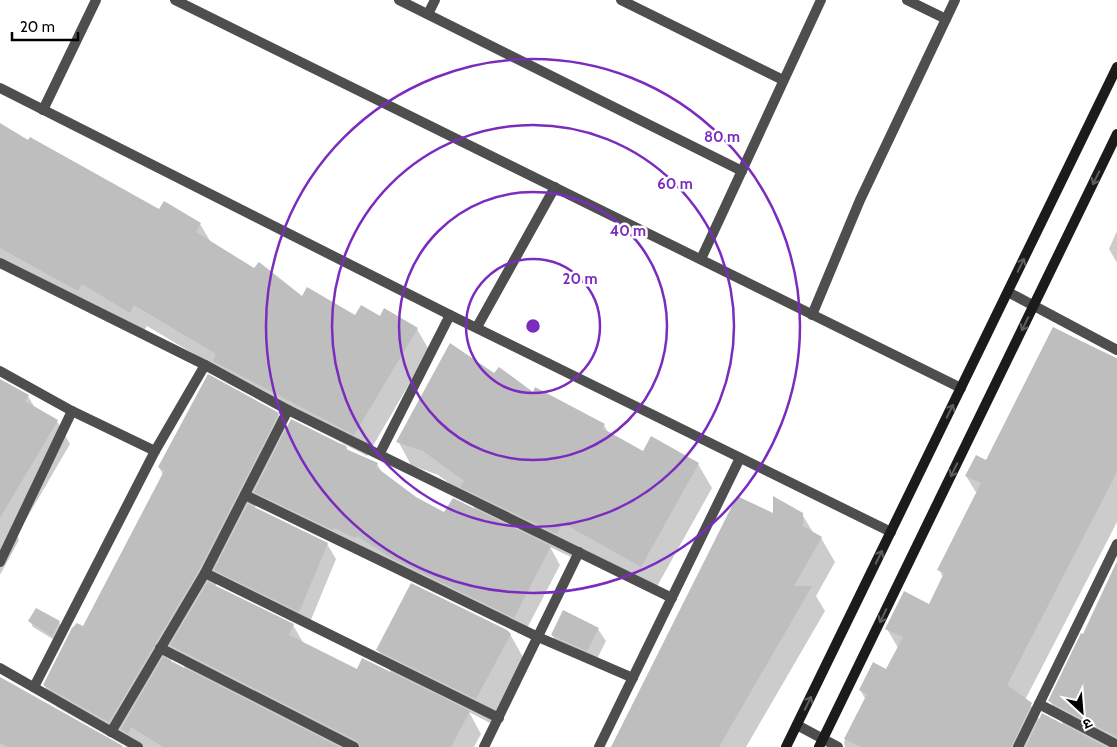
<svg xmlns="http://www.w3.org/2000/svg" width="1117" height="747" viewBox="0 0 1117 747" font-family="Cabin,'Noto Sans Devanagari',sans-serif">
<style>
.shadow{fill:#0003;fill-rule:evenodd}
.building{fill:#bebebe}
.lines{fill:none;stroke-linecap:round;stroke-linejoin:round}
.street{stroke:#4e4e4e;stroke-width:10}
.secondary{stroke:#1b1b1b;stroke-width:10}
.oneway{stroke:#5f5f5f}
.ring{fill:none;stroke:#7b2cbf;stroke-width:2.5}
.centre{fill:#7b2cbf;stroke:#fff;stroke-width:2.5}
.ring-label{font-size:15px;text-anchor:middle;font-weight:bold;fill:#7b2cbf;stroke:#fff;stroke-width:5;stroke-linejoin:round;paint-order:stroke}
</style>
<rect width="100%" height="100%" fill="#fff"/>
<g class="shadow">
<polygon points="0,124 28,142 160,211 165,203 200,224 212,244 302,298 355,317 380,317 417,329 429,350 367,456 227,383 219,369 147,326 142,334 0,260"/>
<polygon points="1117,231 1117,263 1109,249"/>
<polygon points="1053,328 1117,358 1117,522 1025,700 1030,704 1042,724 1064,726 1050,701 1117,575 1117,747 845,747 844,742 866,700 860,690 887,670 898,648 887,629 930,605 943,578 939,569 977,494 966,476 986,461"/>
<path d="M495,375L604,425L608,433L643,452L651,438L698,464L712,488L655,590L576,546L571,557L550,547L560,565L524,634L259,499L254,509L327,544L336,559L308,627L220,577L215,587L293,625L304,644L357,671L392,674L378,650L510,634L524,659L490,723L469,712L481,734L474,747H132L126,737L122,744L57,707L44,685L84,628L163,475L159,467L278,414L287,430L345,445L348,451L377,464L383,474L415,498L444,514L476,511L468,497L438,475L411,465L398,441ZM176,653L186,670L170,662Z"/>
<polygon points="0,381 28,396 35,408 57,421 70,444 17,535 19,540 0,575"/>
<polygon points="802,514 814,534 821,538 835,562 816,596 825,611 746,747 611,747 774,515"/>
<polygon points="30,621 59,622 63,628 56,641 33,627"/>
<polygon points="598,629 606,641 595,663 559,648 552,635"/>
<polygon points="0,678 122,747 0,747"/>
</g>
<g class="building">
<polygon points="0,123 28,140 30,137 159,209 164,201 201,223 196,232 254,268 259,262 302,296 307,287 355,315 361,305 380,316 384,308 418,328 354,435 213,361 216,354 134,305 130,313 82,284 78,291 0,248"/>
<polygon points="1053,327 1117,359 1117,472 1007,685 1032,703 1011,747 861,747 844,739 867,694 859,690 873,662 886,669 903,637 885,629 904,591 929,604 944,573 937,570 981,483 965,476 976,455 986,460"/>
<polygon points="450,343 494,373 499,367 533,392 535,387 605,424 602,428 643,451 651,436 699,463 641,567 563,523 557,534 460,487 464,481 423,451 396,442"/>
<polygon points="208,374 279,413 199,570 109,722 43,685 72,628 77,623 83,626 164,471 158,467"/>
<polygon points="0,379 29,395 25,401 58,420 0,518"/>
<polygon points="291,419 347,447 346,449 378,463 376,467 416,497 444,512 453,498 551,546 514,618 391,558 357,536 355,538 334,528 333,530 254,492"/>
<polygon points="737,496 773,513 773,496 803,513 803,526 822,537 794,586 812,586 719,747 611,747"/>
<polygon points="248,504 328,543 299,612 214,570"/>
<polygon points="1117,561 1117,737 1048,701 1081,633 1083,634"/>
<polygon points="208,582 294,624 289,635 357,669 362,658 470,711 451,747 361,747 357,741 170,645"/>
<polygon points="411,583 507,630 511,634 476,699 376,650"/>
<polygon points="36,608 60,621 52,636 28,621"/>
<polygon points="563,610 599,628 587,651 551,635"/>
<polygon points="163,657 339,747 163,747 131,727 128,734 121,729"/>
<polygon points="0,677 123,746 122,747 8,747 0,743"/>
<polygon points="1042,713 1106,747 1026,747"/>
</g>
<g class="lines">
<g class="street">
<polyline points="175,0 961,388"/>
<polyline points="399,0 742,171"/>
<polyline points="621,0 783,80"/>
<polyline points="907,0 946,19"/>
<polyline points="428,14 435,0"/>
<polyline points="0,88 450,315 891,532"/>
<polyline points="43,110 96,0"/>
<polyline points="701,259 821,0"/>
<polyline points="0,263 205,365 288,410 672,598"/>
<polyline points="1008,292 1117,350"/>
<polyline points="812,315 860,200 955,0"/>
<polyline points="477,327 555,187"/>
<polyline points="0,371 72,411 155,451 205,365"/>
<polyline points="380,453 450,315"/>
<polyline points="245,495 538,637 633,678"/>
<polyline points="0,562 72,411"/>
<polyline points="205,573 499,718"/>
<polyline points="160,648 354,747"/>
<polyline points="0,668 138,747"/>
<polyline points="34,687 155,451"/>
<polyline points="1039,704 1117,745"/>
<polyline points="797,725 838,747"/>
<polyline points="111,732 205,573 288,410"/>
<polyline points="484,747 579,552"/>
<polyline points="599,747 740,458"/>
<polyline points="1018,747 1117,544"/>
</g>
<g class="secondary">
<polyline points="786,747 1117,67"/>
<polyline points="819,747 1117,134"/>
</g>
</g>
<defs><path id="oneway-shaft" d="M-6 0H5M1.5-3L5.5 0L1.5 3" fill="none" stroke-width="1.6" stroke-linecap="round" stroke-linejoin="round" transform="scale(1.25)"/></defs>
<g class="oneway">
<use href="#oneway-shaft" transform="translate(1096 178) rotate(116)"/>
<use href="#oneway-shaft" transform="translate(1021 265) rotate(-64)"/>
<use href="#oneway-shaft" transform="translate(1025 324) rotate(116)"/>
<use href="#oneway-shaft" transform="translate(950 411) rotate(-64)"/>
<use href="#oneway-shaft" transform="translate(954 470) rotate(116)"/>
<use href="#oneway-shaft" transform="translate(879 557) rotate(-64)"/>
<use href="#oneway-shaft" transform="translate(883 616) rotate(116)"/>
<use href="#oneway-shaft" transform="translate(808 703) rotate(-64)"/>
</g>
<g class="ring">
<circle cx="533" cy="326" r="67"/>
<circle cx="533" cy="326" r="134"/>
<circle cx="533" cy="326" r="201"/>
<circle cx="533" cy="326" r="267"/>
</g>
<circle cx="533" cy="326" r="8" class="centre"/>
<g class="ring-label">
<text x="722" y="142">80 m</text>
<text x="675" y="189">60 m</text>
<text x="628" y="236">40 m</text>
<text x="580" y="284">20 m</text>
</g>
<g transform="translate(1082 712) rotate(154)" stroke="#ffffff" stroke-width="4" paint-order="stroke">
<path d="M0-4L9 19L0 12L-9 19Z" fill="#000000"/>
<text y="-8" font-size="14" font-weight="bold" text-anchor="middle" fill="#000000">उ</text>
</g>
<path d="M12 32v8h66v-8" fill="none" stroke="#000000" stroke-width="2.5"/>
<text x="20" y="32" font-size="15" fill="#000000" stroke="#ffffff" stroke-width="4" paint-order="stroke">20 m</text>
</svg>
